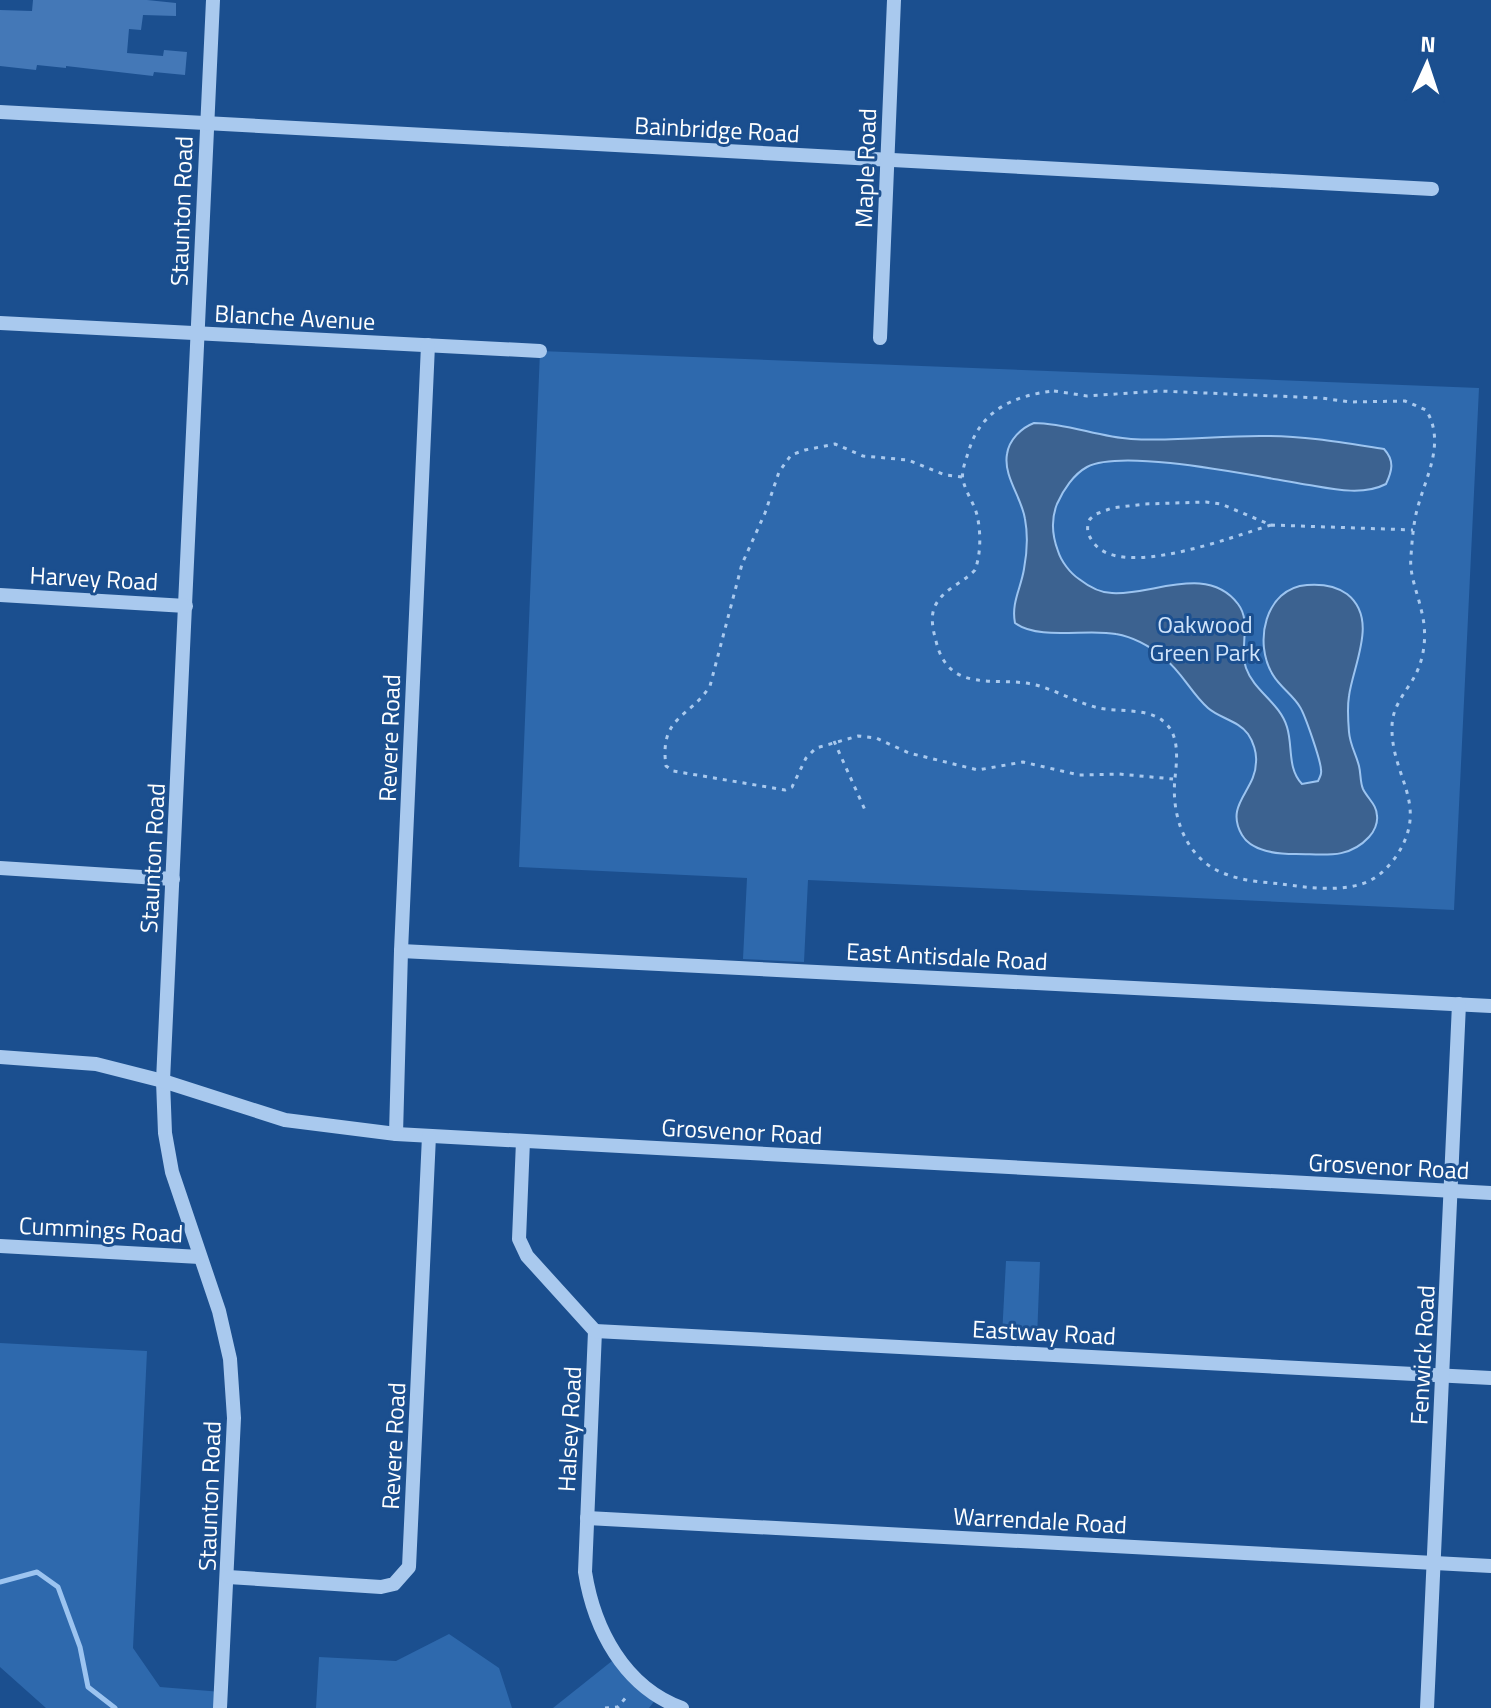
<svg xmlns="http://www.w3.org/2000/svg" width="1491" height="1708" viewBox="0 0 1491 1708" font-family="'Titillium Web',sans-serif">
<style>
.green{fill:#2e69ad}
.water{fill:#3c6290;stroke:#9cc4f0;stroke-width:2}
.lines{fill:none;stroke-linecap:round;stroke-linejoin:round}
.stream{stroke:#9cc4f0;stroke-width:5}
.building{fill:#4478b7}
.path{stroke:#a9c9ee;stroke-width:3;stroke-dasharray:4 6;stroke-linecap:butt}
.minor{stroke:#a9c9ee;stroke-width:14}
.labels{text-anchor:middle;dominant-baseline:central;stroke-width:6;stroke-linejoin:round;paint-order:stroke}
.street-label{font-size:24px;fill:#fff;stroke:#1b4f8f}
.park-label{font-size:24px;fill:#cfe3fa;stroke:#1b4f8f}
</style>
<rect width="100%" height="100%" fill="#1b4f8f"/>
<g class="green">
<polygon points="540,351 1479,388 1454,910 808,880 804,962 743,959 747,878 519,867"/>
<polygon points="1006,1261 1040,1262 1037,1338 1002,1336"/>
<polygon points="0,1343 147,1351 133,1648 160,1687 222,1692 220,1708 46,1708 0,1667"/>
<polygon points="449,1634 499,1668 512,1708 316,1708 319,1657 396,1661"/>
<polygon points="617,1657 659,1695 649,1708 553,1708"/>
</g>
<path class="water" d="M1034,423C1067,423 1098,437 1131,439C1177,442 1222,435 1267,436C1307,436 1345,443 1384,449C1395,461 1392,471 1386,484C1365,495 1337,490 1315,486C1267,479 1125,447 1087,467C1074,474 1063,490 1057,504C1051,519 1052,535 1058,551C1061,561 1070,573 1079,579C1088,586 1100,593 1112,593C1151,596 1207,563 1238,604C1252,622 1239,647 1246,668C1254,691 1280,703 1287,727C1293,746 1287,768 1302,784L1318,781C1320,776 1322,775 1321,770C1321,761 1305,715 1300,707C1293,695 1280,687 1273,675C1253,643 1265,588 1307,585C1320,584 1336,586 1347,594C1379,619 1353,665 1349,696C1347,708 1348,720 1349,732C1350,745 1356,754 1359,766C1361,774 1360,782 1363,789C1368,799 1377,805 1377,816C1378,823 1374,832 1369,837C1348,860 1323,854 1296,854C1277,854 1252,852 1242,835C1224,804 1256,791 1256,762C1257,753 1253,741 1248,734C1239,721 1219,718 1208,708C1191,693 1182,672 1164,658C1151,647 1133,637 1116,634C1087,628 1040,641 1015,623C1011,603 1021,588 1024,569C1027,553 1028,535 1025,519C1022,498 1003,476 1007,454C1009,440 1021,428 1034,423Z"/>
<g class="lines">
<polyline class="stream" points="0,1582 37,1572 58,1587 80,1647 88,1687 115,1708"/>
</g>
<polygon class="building" points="33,0 147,0 176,3 176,16 143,15 141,30 129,29 127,53 163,56 164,50 187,52 185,75 154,72 153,76 66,66 66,68 37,65 36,70 0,66 0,10 32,11"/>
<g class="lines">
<g class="path">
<path d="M1054,391L1087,396L1159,391L1321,398L1350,402L1405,401L1426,410C1447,444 1424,479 1416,514C1413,528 1412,542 1411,556C1409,574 1417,591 1421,609C1428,635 1425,662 1410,684C1401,698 1392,710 1392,727C1391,777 1430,804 1397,855C1390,865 1382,874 1371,880C1347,893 1308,888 1282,884C1263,882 1241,881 1223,873C1185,858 1171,815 1175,778C1177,759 1180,734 1163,721C1148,708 1118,712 1099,708C1077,703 1058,691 1036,685C997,675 949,696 936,641C933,630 930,617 935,606C944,588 962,584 975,570C981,554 981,532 977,515C974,503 966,493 963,480C961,471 966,460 969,450C981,410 1015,395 1054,391Z"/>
<path d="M962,477L945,475L908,460L863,456L835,444L805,450L791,455L779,472L765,513L742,564L710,686C690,718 659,716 666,766L673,771L785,790L792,787L806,758L816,748L858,736L876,738L909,753L978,770L1023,762L1079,775L1119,774L1173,779"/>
<path d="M1271,525C1234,536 1120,581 1093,542C1087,534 1086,527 1090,519L1096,514L1112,508L1145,504L1206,502L1221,504L1271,525L1413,530"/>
<polyline points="834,741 865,810"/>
<polyline points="605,1708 618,1707 628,1695"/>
</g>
<g class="minor">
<polyline points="213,0 163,1081 165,1133 172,1172 219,1311 230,1359 234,1418 220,1708"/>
<polyline points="0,112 1432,189"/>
<polyline points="0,323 540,351"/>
<polyline points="880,338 894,0"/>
<polyline points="0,595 186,606"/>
<polyline points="0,868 173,879"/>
<polyline points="401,951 1491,1006"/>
<polyline points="0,1057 96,1064 163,1081 285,1120 396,1134 1491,1193"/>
<polyline points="396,1134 401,951 428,345"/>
<path d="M523,1141L519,1239L527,1256L595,1331L585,1572C594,1629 624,1687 682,1708"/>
<polyline points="0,1246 200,1257"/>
<polyline points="595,1331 1491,1378"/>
<polyline points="587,1518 1491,1566"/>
<polyline points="228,1577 381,1587 394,1584 409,1567 429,1136"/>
<polyline points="1427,1708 1459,1004"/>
</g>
</g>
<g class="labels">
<g class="street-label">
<text transform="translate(717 129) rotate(3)">Bainbridge Road</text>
<text transform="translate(865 168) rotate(-88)">Maple Road</text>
<text transform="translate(181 211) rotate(-88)">Staunton Road</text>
<text transform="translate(295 317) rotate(3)">Blanche Avenue</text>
<text transform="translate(94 578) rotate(3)">Harvey Road</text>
<text transform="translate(389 738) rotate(-88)">Revere Road</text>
<text transform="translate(152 858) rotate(-87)">Staunton Road</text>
<text transform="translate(947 956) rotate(3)">East Antisdale Road</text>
<text transform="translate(742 1131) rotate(3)">Grosvenor Road</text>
<text transform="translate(1389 1166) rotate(3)">Grosvenor Road</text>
<text transform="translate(101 1229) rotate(3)">Cummings Road</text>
<text transform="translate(1044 1332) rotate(3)">Eastway Road</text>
<text transform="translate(1422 1355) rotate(-87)">Fenwick Road</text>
<text transform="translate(569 1429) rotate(-87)">Halsey Road</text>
<text transform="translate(393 1446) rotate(-87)">Revere Road</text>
<text transform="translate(209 1496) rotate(-88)">Staunton Road</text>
<text transform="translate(1040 1520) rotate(3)">Warrendale Road</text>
</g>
<g class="park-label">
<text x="1205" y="624">Oakwood<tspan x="1205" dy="28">Green Park</tspan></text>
</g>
</g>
<g transform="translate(1427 64) rotate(3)" stroke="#1b4f8f" stroke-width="6" paint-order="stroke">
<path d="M0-6L14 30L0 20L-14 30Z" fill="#ffffff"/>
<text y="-12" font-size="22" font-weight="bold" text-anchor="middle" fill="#ffffff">N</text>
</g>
</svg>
